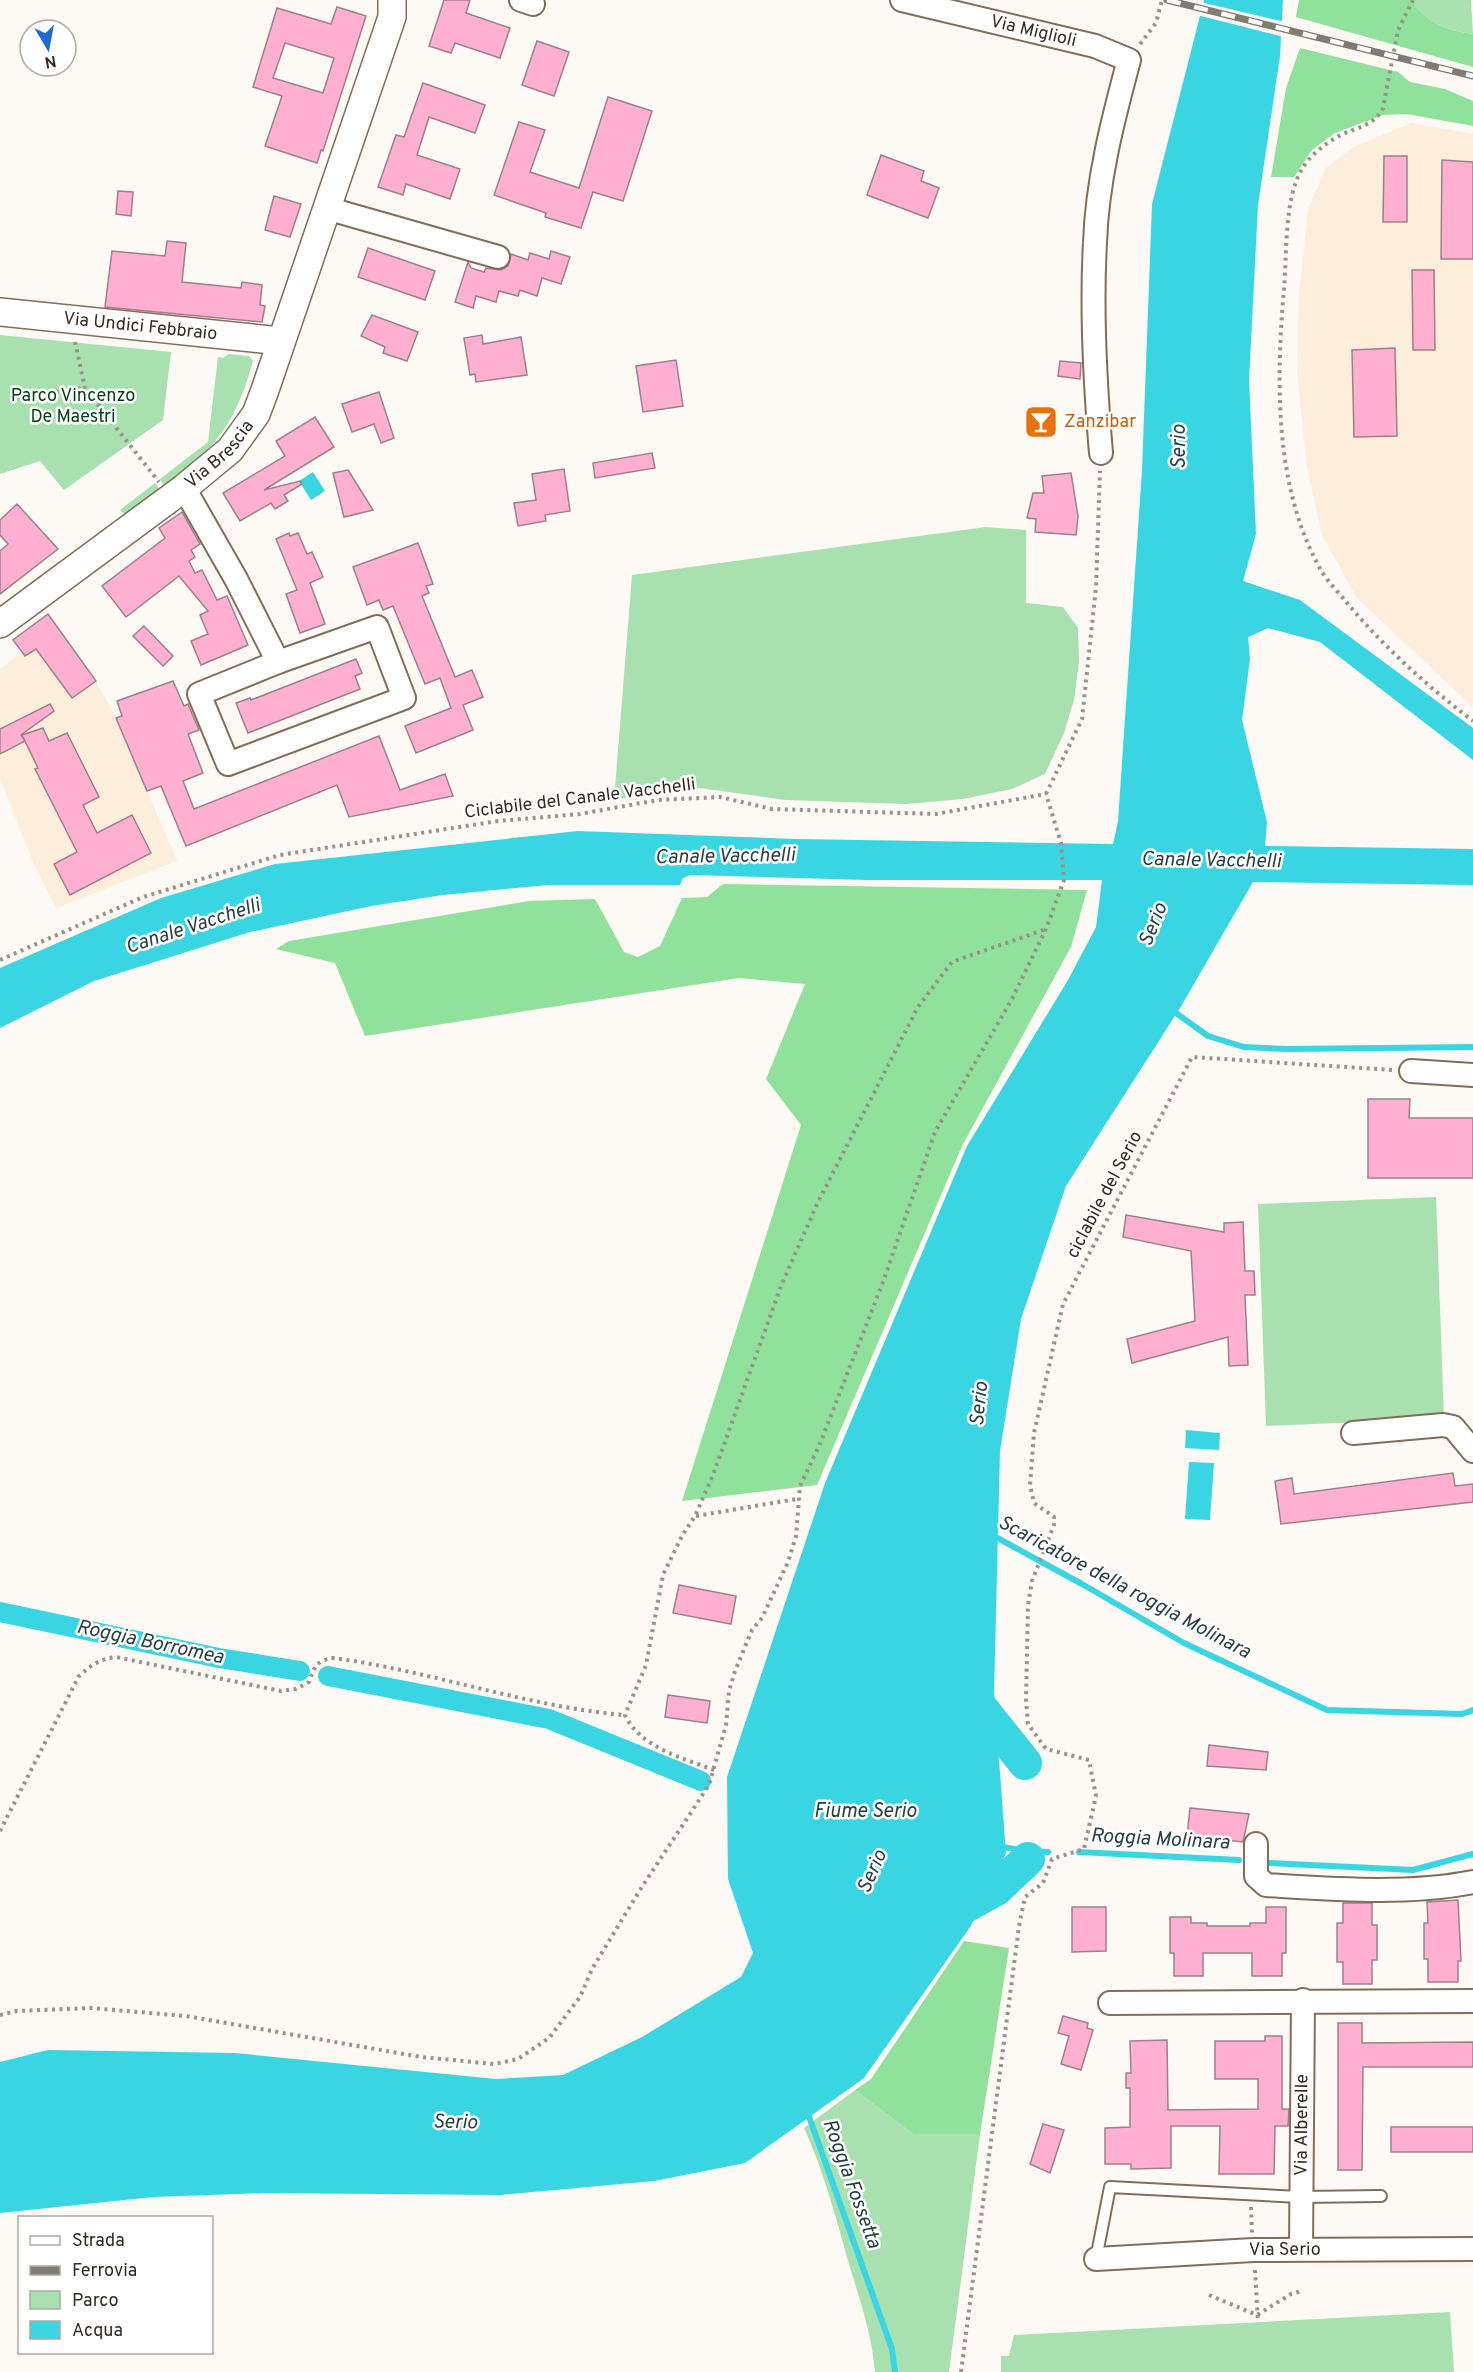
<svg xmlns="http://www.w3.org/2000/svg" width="1473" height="2372" viewBox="0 0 1473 2372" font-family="Overpass,sans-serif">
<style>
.built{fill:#fdeedc}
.green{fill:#a8e1af}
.forest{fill:#90e19c}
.water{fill:#3ad5e2}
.pier{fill:#fdf9f4}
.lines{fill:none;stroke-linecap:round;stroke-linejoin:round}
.stream{stroke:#3ad5e2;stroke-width:6}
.canal{stroke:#3ad5e2;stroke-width:20}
.river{stroke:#3ad5e2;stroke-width:34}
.building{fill:#ffb0d0;stroke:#9d808b;stroke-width:1.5;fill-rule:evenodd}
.service-casing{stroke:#806e59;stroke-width:14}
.minor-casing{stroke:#806e59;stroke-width:26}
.tertiary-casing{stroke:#806e59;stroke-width:30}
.path{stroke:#99938c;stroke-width:4;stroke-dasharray:3 4.5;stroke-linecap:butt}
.service{stroke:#fff;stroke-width:10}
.minor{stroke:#fff;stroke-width:22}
.tertiary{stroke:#fff;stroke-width:27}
.rail-casing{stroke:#827b74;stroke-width:7}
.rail{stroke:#fff;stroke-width:4.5;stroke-dasharray:14;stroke-linecap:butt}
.labels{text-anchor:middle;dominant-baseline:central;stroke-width:5;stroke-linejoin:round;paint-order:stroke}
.street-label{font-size:18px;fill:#332b22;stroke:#fff}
.park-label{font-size:18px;fill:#003e13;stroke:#fff}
.food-label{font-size:18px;fill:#c56008;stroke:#fff;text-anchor:start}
.water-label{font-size:20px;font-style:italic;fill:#274042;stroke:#fff}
</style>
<rect width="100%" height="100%" fill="#fdf9f4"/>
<g class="built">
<polygon points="1411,123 1473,134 1473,707 1357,598 1322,535 1307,468 1297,371 1298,305 1308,209 1326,168 1352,148"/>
<polygon points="36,649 72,698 96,681 116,718 177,861 56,908 33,862 0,778 0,669 22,652 26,656"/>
</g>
<g class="green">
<path d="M1411,0H1471L1473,34C1445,30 1428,23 1411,0Z"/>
<polygon points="0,335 171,352 163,420 64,490 40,461 0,474"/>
<path d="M229,354L249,356L253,361C236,423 216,448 165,487L160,479L208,442L218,357L223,358Z"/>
<polygon points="155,483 161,491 125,515 120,510"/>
<polygon points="986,527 1026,530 1026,603 1063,607 1078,628 1079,662 1074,700 1064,733 1045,774 1012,789 963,799 906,804 786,800 700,788 659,792 614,800 632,575"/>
<polygon points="1436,1197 1444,1419 1266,1426 1258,1204"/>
<path d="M855,2090L913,2134H980L949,2372H875C872,2335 860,2300 849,2264C836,2218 824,2172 804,2128Z"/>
<polygon points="1450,2312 1454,2372 1001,2372 1001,2356 1009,2356 1014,2335"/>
</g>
<g class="forest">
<path d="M1299,0H1411C1428,23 1445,30 1473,34V67L1296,17Z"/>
<polygon points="1300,48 1398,72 1410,82 1445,89 1473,101 1473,126 1407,114 1383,115 1335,133 1312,150 1294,177 1271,177 1286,88"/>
<polygon points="723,884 1087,890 1071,947 962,1146 817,1485 682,1501 801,1125 766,1079 805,984 739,978 365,1036 335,963 276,949 289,941 529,901 595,899 624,952 638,957 660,946 682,898 707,897"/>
<polygon points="964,1941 1009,1948 980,2134 913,2134 855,2090 871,2079"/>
</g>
<g class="water">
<polygon points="1204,0 1283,0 1280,56 1258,205 1249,380 1256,534 1243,581 1300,600 1473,728 1473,760 1320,642 1268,628 1248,637 1250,659 1242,720 1267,822 1265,846 1473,849 1473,885 1253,882 1180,1008 1066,1186 1021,1319 1000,1451 994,1693 1006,1853 970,1927 864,2078 745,2163 654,2181 500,2195 263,2193 153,2197 0,2213 0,2062 48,2050 235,2053 496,2079 563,2075 642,2037 741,1977 753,1953 728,1879 727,1777 825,1483 967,1146 1068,980 1096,927 1102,880 866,880 691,875 683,878 680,885 548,885 443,895 371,906 250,932 94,981 0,1028 0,968 161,898 275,864 578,831 795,839 1113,844 1118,821 1142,470 1152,204"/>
<polygon points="313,472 325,491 311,500 299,481"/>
<polygon points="1186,1430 1220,1433 1219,1450 1185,1448"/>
<polygon points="1189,1462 1214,1463 1210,1520 1185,1519"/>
</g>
<polygon class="pier" points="1200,2 1285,22 1284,37 1197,15"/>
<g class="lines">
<g class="stream">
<polyline points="1176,1013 1208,1036 1244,1047 1285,1049 1473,1047"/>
<polyline points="992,1535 1082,1584 1184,1643 1327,1710 1462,1714 1473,1710"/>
<polyline points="998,1846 1025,1851 1048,1852"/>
<polyline points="1079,1852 1239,1860"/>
<polyline points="1270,1863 1413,1870 1473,1854"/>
<polyline points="807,2111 892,2349 895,2372"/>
</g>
<g class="canal">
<polyline points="0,1612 219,1658 300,1671"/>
<polyline points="328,1676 549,1719 701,1781"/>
</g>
<g class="river">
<polyline points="969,1693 1025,1763"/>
<polyline points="945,1917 996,1889 1028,1859"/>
</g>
</g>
<g class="building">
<polygon points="444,0 470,0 466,13 510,28 500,58 455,43 451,53 429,46"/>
<path d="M337,7L366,16L323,151L321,150L317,163L265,146L282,96L253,87L277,8L331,24ZM285,43L334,58L323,93L273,78Z"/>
<polygon points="537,41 569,52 554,96 522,85"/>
<polygon points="423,83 485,105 475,133 429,117 417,155 460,169 450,199 406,184 403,195 378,187 396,135 404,137"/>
<polygon points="608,97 652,111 623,201 593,192 581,228 545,217 546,213 494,195 519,122 545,130 530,172 579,188"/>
<polygon points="881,155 924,171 921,181 939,188 928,218 867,195"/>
<polygon points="1384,156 1407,156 1407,222 1383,222"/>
<polygon points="1442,160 1473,162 1473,259 1441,259"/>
<polygon points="118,191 133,192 131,216 116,214"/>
<polygon points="274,196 301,204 290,237 265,230"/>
<polygon points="167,241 186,243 182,282 241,288 242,282 262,285 260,305 265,306 262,322 105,307 112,251 165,256"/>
<polygon points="368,248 435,271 425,300 358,277"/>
<polygon points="551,251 570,257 561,284 542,278 537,296 520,290 518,296 499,291 496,302 476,296 473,308 455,302 468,262 471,268 484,272 486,268 501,270 508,266 511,254 528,260 530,253 549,259"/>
<polygon points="1412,270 1434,270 1435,350 1413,350"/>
<polygon points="372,315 418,332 407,361 383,353 385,347 361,336"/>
<polygon points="482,335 483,344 521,337 527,375 476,382 475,374 470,375 464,338"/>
<polygon points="1395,348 1397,436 1354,437 1352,350"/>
<polygon points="676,360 683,406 643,412 636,366"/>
<polygon points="1060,361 1081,363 1080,379 1058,376"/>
<polygon points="379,392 394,438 381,443 374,424 352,432 342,404"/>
<polygon points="315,417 334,447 264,490 300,481 302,484 284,495 288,501 275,509 271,503 240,521 223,493 285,456 276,441"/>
<polygon points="652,453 655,468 595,478 593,463"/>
<polygon points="564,469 570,511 545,515 546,521 518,526 514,503 536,500 532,474"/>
<polygon points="348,470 373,510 344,517 333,473"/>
<polygon points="1071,473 1078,516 1076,535 1035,532 1036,519 1027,518 1033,493 1044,493 1042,476"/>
<polygon points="17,504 58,549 0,594 0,551 8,544 0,535 0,520"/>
<polygon points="182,512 200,544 191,550 195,557 189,561 195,573 202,570 217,600 227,596 248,645 201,665 191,641 208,634 200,615 208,611 179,576 126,617 102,586 165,538 159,528"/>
<polygon points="289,533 290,536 298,533 307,554 312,552 323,577 310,583 325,624 300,633 286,594 297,590 276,539"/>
<polygon points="418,543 433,584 426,586 429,593 422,596 455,677 472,670 483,697 463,705 473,730 416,753 405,726 451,708 440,678 425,684 393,606 383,610 379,600 367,605 353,567"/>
<polygon points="48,614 96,681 72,698 36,649 25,656 13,640"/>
<polygon points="144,626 173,656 163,666 133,636"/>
<polygon points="356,659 362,673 355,676 360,689 248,733 236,703 250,698 251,700"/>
<polygon points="173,681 184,706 188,704 199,730 188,734 203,773 183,781 194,809 379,736 400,790 445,774 453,796 349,817 337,785 186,846 161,786 147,791 116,718 122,716 117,701"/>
<polygon points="50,704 54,711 21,735 25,741 0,754 0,729"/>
<polygon points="43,728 49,741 67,733 99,797 83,805 97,833 132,815 151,853 70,895 54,864 77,852 35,769 38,768 22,735"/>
<polygon points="1368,1099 1410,1099 1409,1118 1473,1118 1473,1178 1368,1178"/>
<polygon points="1126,1215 1224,1232 1224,1223 1243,1222 1245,1271 1254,1271 1255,1295 1245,1295 1248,1365 1229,1366 1228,1337 1132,1363 1127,1339 1195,1321 1191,1251 1123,1237"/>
<polygon points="1453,1473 1455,1486 1473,1484 1473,1502 1281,1524 1275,1481 1292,1478 1294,1494"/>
<polygon points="679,1585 736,1596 731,1624 673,1613"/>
<polygon points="668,1695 710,1701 707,1723 665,1717"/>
<polygon points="1209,1745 1268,1752 1266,1770 1207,1766"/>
<polygon points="1190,1808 1249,1814 1243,1842 1187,1836"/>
<polygon points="1458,1900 1461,1961 1458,1961 1458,1982 1428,1982 1428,1959 1424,1959 1424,1923 1428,1923 1427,1902"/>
<polygon points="1343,1903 1372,1903 1372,1925 1377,1925 1377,1960 1372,1960 1372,1984 1343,1984 1343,1962 1337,1962 1337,1923 1343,1923"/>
<polygon points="1072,1907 1106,1907 1106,1951 1072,1952"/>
<polygon points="1266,1907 1286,1907 1286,1953 1282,1953 1282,1976 1252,1976 1252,1953 1203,1953 1203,1976 1174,1976 1174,1953 1170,1953 1170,1917 1191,1917 1191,1923 1207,1923 1207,1926 1250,1926 1250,1923 1266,1923"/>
<polygon points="1063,2016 1088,2023 1087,2028 1093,2030 1081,2070 1061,2064 1069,2036 1058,2033"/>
<polygon points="1338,2023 1362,2023 1362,2043 1473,2042 1473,2067 1363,2067 1362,2170 1338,2170"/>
<polygon points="1265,2036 1282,2036 1282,2109 1289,2109 1288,2126 1275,2126 1274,2174 1219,2174 1220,2126 1171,2126 1171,2168 1131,2169 1131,2164 1105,2164 1105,2128 1130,2127 1130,2088 1126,2088 1126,2073 1131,2073 1130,2041 1167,2040 1168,2110 1258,2109 1258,2079 1215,2079 1215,2041 1265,2041"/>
<polygon points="1043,2124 1064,2130 1050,2173 1030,2164"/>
<rect x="1391" y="2127" width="82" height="25"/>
</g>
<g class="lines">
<defs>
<polyline id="service" points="1096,2259 1110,2187 1300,2197 1381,2196"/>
<g id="minor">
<polyline points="521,0 533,4"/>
<path id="s1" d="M902,0L1095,46L1129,60C1113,119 1097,181 1095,243C1091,313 1095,383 1101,453"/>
<polyline points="326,208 498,257"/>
<polyline points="184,488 236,579 278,662"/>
<polygon points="377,627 404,698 228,764 199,694 278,662"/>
<polyline points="1411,1071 1473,1075"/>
<polyline points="1353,1433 1443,1425 1453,1427 1473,1451"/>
<path d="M1256,1844V1876L1266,1885C1333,1889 1407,1895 1473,1882"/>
<polyline points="1110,2003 1473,2001"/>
<path id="s2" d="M1301,2249L1303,2000"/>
<path id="s3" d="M1096,2259L1253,2250L1473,2249"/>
</g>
<g id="tertiary">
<path id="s4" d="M0,312L281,341"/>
<path id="s5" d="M0,624L184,488L230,450L256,414L265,390L392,17V0"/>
</g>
</defs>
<use href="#service" class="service-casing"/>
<use href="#minor" class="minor-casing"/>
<use href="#tertiary" class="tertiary-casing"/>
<g class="path">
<path d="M1413,0L1398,30L1383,108C1373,127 1356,127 1339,136C1325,144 1310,155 1302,169C1284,198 1287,255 1284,289C1276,382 1274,489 1322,572C1329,583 1340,594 1348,604C1385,648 1427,686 1473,721"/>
<polyline points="1140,44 1156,23 1162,0"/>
<polyline points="75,342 85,388 159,482"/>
<polyline points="11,398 85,388"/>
<polyline points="1046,794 1082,719 1096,587 1100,471"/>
<polyline points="0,960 143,897 280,855 498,821 580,814 658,800 720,797 772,809 936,814 1046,794"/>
<polyline points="696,1516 797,1499"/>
<path d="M714,1770C682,1758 640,1747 625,1715L646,1665L663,1575L683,1534L695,1516L713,1475L781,1286L818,1202L918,1007L952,962L1046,929"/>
<path d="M0,1831L79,1676C91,1665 100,1659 116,1657L281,1691L296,1689L309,1682C314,1667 317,1660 333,1658C432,1671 527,1707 625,1715"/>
<polyline points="0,2015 17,2011 91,2008 186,2016 421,2057 494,2064 518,2059 549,2038 580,1997 592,1969 640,1890 709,1785 726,1725 729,1691 735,1671 752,1630 762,1618 788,1562 796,1536 800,1486 819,1446 883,1282 935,1132 1012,999 1046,929 1064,880 1061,843 1046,794"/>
<polyline points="1251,2207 1252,2233"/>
<polyline points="1255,2270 1258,2322"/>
<polyline points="1209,2295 1257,2315 1291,2294 1302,2291"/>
<polyline points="961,2372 1019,1926 1025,1897 1043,1883 1052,1859 1084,1849 1096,1796 1089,1760 1046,1749 1028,1724 1026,1700 1028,1605 1032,1581 1054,1525 1054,1517 1034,1503 1030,1485 1034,1433 1063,1304 1192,1057 1392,1070"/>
</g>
<use href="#service" class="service"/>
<use href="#minor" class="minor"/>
<use href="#tertiary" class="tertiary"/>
<defs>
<polyline id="rail" points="1167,0 1473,76"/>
</defs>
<use href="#rail" class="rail-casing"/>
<use href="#rail" class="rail"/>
</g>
<defs>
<symbol id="bar-square" viewBox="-11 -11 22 22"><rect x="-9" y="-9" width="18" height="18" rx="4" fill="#e8710a" stroke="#fff"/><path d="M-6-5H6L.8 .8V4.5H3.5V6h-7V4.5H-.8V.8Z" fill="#fff"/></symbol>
</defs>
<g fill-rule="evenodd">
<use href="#bar-square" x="1022" y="403" width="38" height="38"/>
</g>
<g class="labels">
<g class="street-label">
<text stroke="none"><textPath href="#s1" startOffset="135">Via Miglioli</textPath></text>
<text stroke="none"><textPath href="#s4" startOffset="141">Via Undici Febbraio</textPath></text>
<text stroke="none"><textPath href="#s5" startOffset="278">Via Brescia</textPath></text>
<text transform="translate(580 799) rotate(-7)">Ciclabile del Canale Vacchelli</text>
<text transform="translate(1105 1195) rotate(-62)">ciclabile del Serio</text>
<text stroke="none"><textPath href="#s2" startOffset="124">Via Alberelle</textPath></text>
<text stroke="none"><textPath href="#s3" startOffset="189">Via Serio</textPath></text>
</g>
<g class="park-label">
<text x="73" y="396">Parco Vincenzo<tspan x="73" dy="21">De Maestri</tspan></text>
</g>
<g class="food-label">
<text x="1064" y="422">Zanzibar</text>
</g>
<g class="water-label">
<text transform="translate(1180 447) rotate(-90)">Serio</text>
<text transform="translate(725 857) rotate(-1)">Canale Vacchelli</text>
<text transform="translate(1211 861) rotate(1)">Canale Vacchelli</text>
<text transform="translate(1154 925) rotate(-68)">Serio</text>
<text transform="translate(193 927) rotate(-18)">Canale Vacchelli</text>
<text transform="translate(980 1404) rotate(-84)">Serio</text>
<text transform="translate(1124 1588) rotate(28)">Scaricatore della roggia Molinara</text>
<text transform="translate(150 1643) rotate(12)">Roggia Borromea</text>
<text x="865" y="1812">Fiume Serio</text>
<text transform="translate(1160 1840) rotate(3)">Roggia Molinara</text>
<text transform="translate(873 1872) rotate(-66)">Serio</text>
<text transform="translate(455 2123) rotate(1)">Serio</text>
<text transform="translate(851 2184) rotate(70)">Roggia Fossetta</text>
</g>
</g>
<rect x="18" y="2216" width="195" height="138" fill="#ffffff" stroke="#adaaa7" stroke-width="1.5"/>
<rect x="30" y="2236" width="30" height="9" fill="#ffffff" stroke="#adaaa7" stroke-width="1.5"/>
<text x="72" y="2246" font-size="18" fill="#332b22">Strada</text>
<rect x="30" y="2266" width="30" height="9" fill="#827b74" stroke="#adaaa7" stroke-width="1.5"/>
<text x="72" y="2276" font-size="18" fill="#332b22">Ferrovia</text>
<rect x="30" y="2291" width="30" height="18" fill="#a8e1af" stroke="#adaaa7" stroke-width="1.5"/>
<text x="72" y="2306" font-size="18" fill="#332b22">Parco</text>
<rect x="30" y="2321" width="30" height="18" fill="#3ad5e2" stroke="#adaaa7" stroke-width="1.5"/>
<text x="72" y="2336" font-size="18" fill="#332b22">Acqua</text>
<g transform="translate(48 48) rotate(170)"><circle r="28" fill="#ffffff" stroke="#adaaa7" stroke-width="1.5"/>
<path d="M0-4.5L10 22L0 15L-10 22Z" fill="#1e6bd6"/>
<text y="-9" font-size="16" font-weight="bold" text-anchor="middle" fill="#332b22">N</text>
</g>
</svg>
